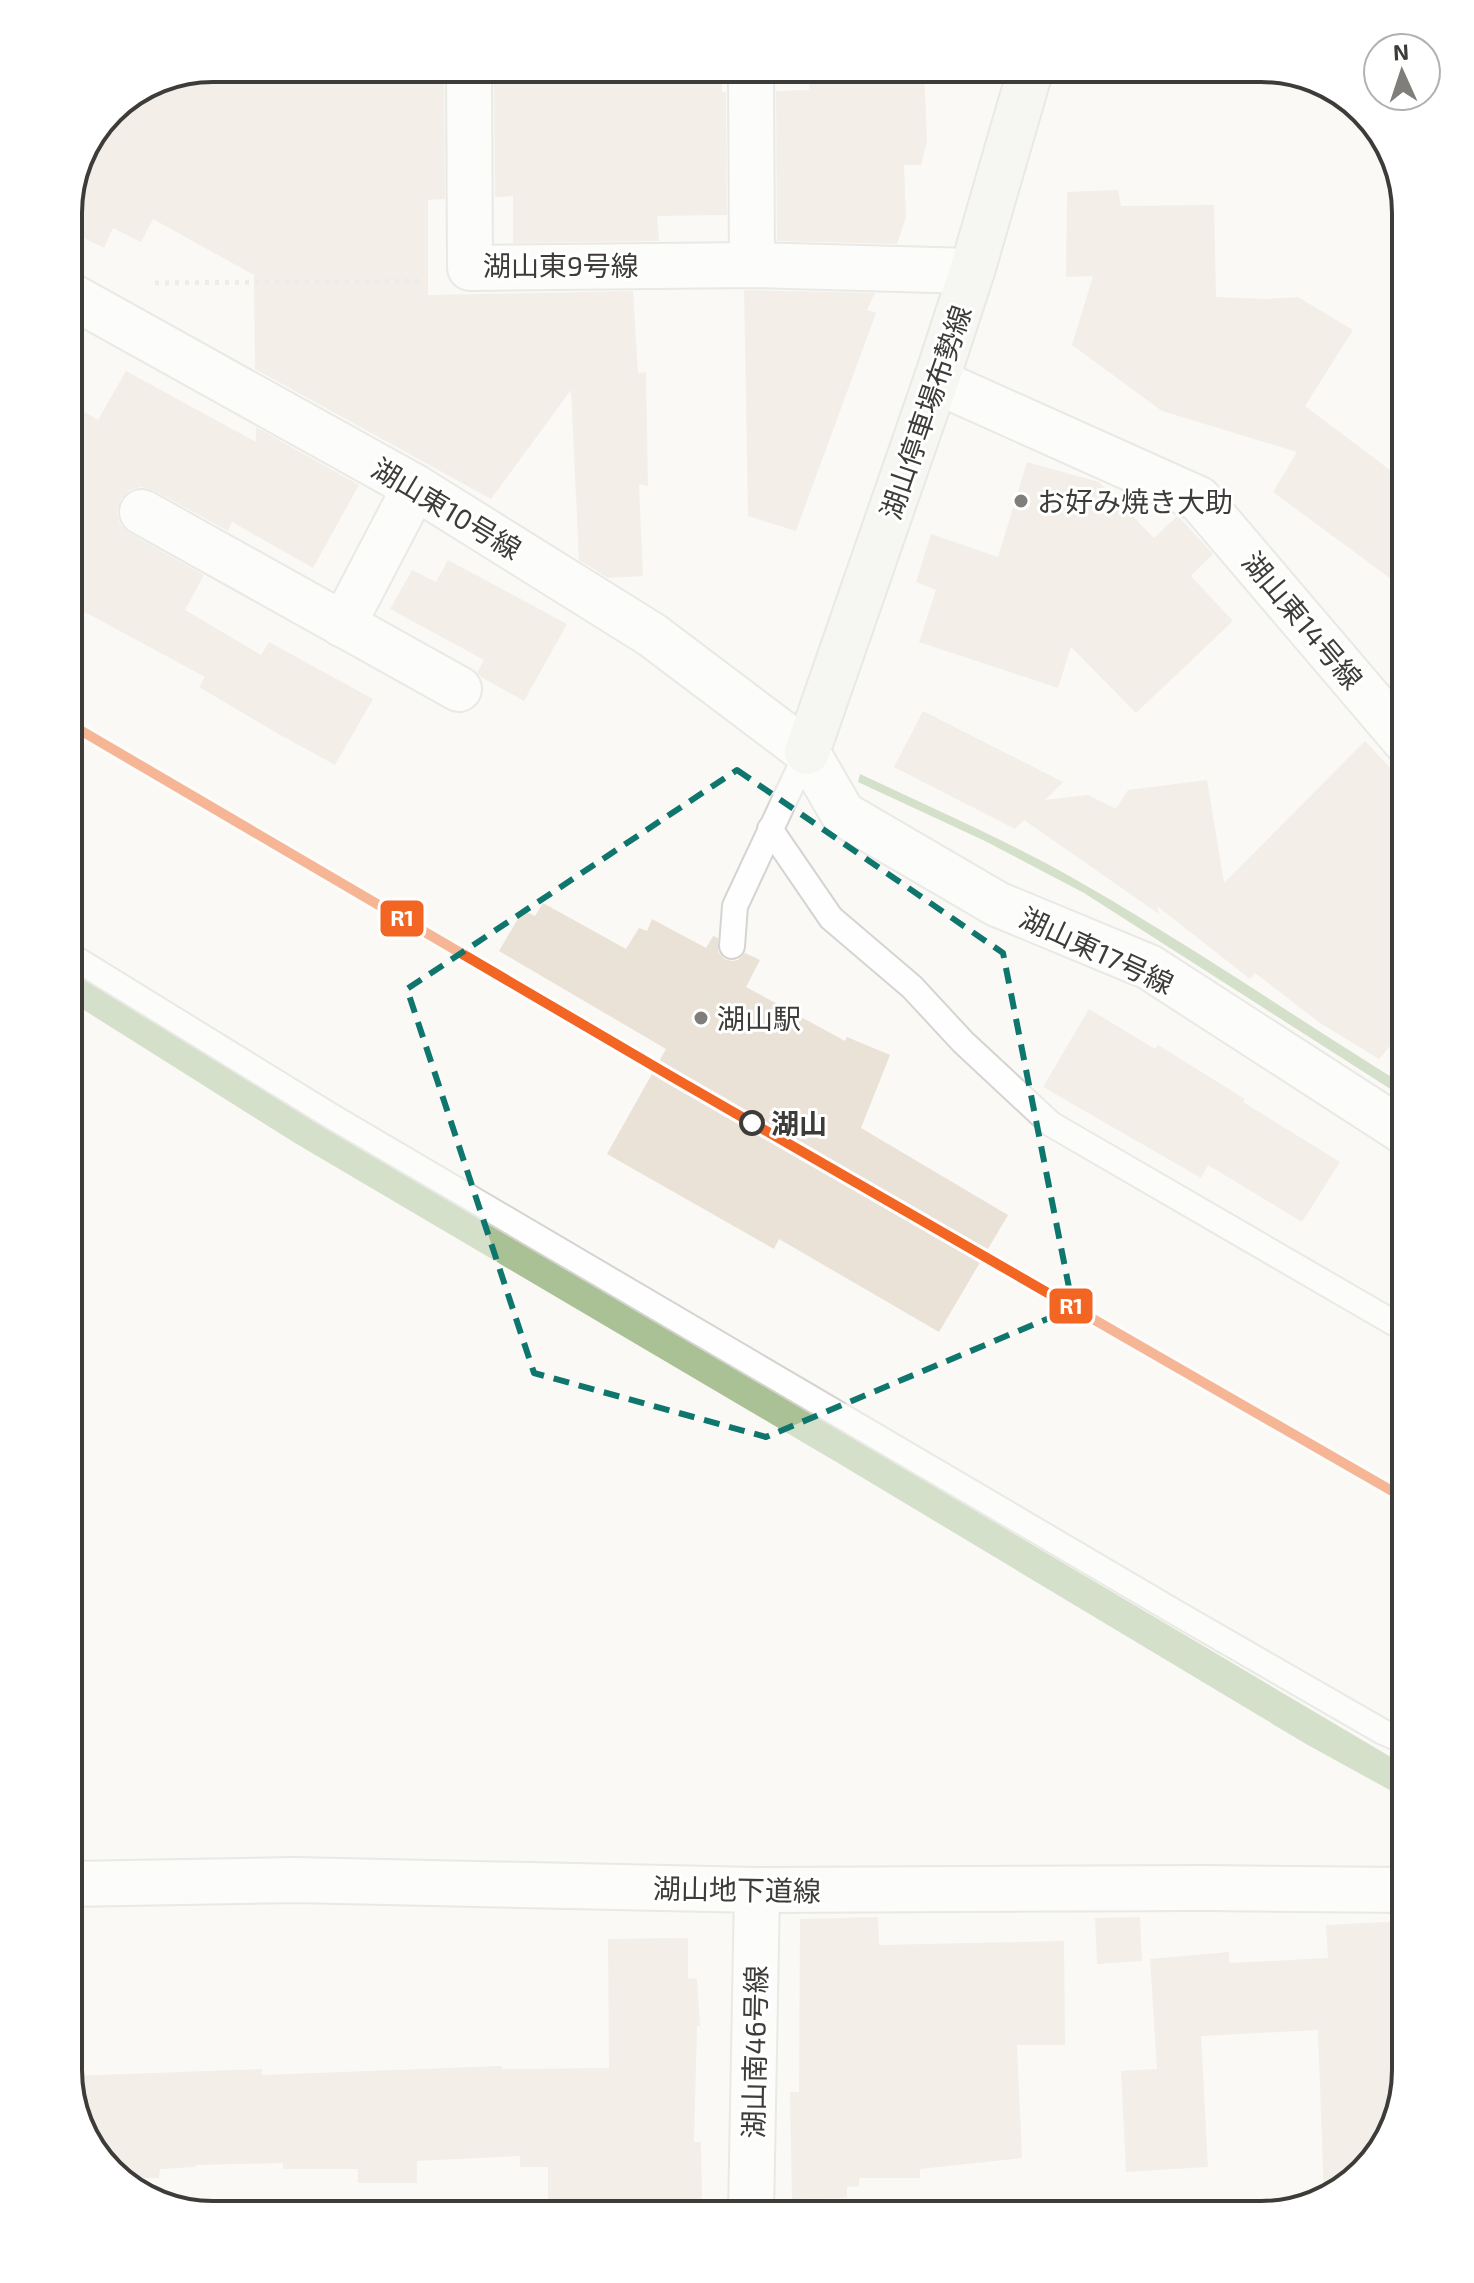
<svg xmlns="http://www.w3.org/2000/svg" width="1474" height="2283" viewBox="0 0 1474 2283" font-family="'Exo 2','Noto Sans JP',sans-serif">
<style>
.water{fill:#a9c194}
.building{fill:#eae1d7}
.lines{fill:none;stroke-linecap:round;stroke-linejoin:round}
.lane-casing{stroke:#d5d4d1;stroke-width:28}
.street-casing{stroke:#d5d4d1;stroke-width:48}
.secondary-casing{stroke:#d5d4d1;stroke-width:48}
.path{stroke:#dcdcdb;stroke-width:5;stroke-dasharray:4 6;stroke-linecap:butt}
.lane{stroke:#fefefe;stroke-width:24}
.street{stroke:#fefefe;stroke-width:44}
.secondary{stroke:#f2f2ef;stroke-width:44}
.rail-1-casing{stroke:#fff;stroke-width:16}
.rail-1{stroke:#f26522;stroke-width:10}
.marked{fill:none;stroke:#0f766e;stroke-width:6;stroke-dasharray:16 10;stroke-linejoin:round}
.poi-dot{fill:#7f7e7b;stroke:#fff;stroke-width:3}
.stop-dot{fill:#fff;stroke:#3d3c39;stroke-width:4}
.labels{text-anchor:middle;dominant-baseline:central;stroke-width:6;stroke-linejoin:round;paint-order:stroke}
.street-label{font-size:28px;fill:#3d3c39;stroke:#fff}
.poi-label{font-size:28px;fill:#3d3c39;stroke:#fff;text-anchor:start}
.stop-label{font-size:28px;font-weight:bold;fill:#3d3c39;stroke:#fff;text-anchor:start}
.rim{fill:none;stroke:#3d3c39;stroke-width:4}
.line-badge{stroke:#fff;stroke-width:3}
.badge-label{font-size:22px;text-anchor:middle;font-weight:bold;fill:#fff}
</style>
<rect width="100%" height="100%" fill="#faf9f5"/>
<g class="water">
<path d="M860,774C936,810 1013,843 1085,885C1195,948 1299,1020 1406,1086V1099L1084,893L985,841L858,782Z"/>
<polygon points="68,963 319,1122 1406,1766 1406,1799 1306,1744 838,1463 295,1143 68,1000"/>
</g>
<g class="building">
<polygon points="213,68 444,68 445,199 428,200 428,295 633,291 638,373 646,372 648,486 639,484 643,576 608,578 579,560 571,390 491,499 255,369 254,275 153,219 141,242 113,228 104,248 68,230 68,204 111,110 158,79"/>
<polygon points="494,68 722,68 722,92 726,92 727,215 657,216 659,241 513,243 513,196 495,197"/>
<polygon points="810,68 924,68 927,141 921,165 904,165 906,217 897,244 777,241 776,91 809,90"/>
<polygon points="1118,190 1121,206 1214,205 1216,297 1266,299 1298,297 1353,330 1305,406 1406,482 1406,590 1273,492 1297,452 1162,411 1072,345 1093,276 1066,277 1067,192"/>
<polygon points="744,290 875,293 867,310 876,313 796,531 748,516"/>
<polygon points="126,371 256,442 256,427 359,485 313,568 232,522 228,531 153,490 141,487 130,490 121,499 117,512 120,524 129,533 204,575 185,610 261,655 269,642 373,699 335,765 275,732 199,687 205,677 68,603 68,402 98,420"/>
<polygon points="1027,462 1099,482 1154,538 1177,516 1179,517 1213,554 1191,576 1233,621 1136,713 1071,647 1058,688 919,642 936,590 916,582 931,534 998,557"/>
<polygon points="448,560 567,624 524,701 481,677 477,673 484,660 390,609 412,570 436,582"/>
<polygon points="923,711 1063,782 1045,800 1088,795 1116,809 1128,790 1207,780 1224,883 1365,741 1406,784 1406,1027 1379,1059 1320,1023 1255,973 1250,979 1157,906 1159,914 1024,820 1015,829 894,767"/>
<polygon points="543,903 626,949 639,928 647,931 652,919 706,948 713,936 718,938 718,952 724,959 732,961 738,960 745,953 760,960 746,987 845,1041 847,1037 890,1055 861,1128 1008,1215 939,1332 779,1239 774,1249 607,1154 666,1049 499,951 523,910 535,916"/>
<polygon points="1089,1009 1155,1049 1158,1045 1245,1099 1243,1102 1340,1162 1302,1222 1208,1165 1201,1178 1043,1087"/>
<polygon points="878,1917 879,1945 1064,1941 1065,2045 1017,2045 1022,2158 920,2169 920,2178 859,2178 859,2186 847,2187 847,2198 792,2199 790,2092 799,2092 800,1919"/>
<polygon points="1140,1917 1142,1961 1097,1964 1095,1918"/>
<polygon points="1406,1921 1406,2070 1386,2135 1374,2136 1375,2156 1324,2200 1318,2030 1201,2036 1208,2167 1126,2172 1121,2071 1157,2069 1150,1959 1229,1952 1229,1963 1328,1958 1326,1925"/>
<polygon points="688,1938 688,1978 697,1979 700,2026 697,2026 694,2142 701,2142 702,2207 616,2209 616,2207 548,2207 548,2167 520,2167 520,2156 417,2161 417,2183 358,2183 358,2169 283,2169 283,2163 196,2165 196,2167 160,2169 159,2178 121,2178 83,2135 70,2076 262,2069 262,2075 502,2066 502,2069 609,2068 608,1939"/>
</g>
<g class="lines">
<defs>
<g id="lane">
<polyline points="770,829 831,918 912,987 963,1042 1051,1124 1406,1330"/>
<polyline points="732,946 735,906 807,752"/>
<polyline points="68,954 331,1116 1180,1615 1383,1732 1406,1742"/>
</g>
<g id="street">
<polyline points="469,68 470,268 752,265 972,271"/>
<polyline points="751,68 752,265"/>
<polyline points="68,294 415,487 652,635 807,752 843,814 997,904 1149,967 1406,1133"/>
<polyline points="936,381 1199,499 1406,742"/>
<polyline points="142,512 459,689"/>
<polyline points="343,625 415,487"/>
<polyline points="68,1884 294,1880 757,1890 1206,1888 1406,1890"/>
<polyline points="751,2215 757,1890"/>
</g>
<polyline id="secondary" points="807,752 936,381 972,271 1031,68"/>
</defs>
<use href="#lane" class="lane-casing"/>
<use href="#street" class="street-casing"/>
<use href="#secondary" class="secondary-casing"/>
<polyline class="path" points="155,283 421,281"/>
<use href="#lane" class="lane"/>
<use href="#street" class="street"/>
<use href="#secondary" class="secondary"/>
<defs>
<polyline id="rail-1" points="68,723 669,1075 1406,1499"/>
</defs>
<use href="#rail-1" class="rail-1-casing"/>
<use href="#rail-1" class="rail-1"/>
</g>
<path d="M0 0H1474V2283H0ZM737,770L1003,953L1073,1308L766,1437L534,1373L407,989Z" fill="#faf9f5" fill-opacity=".55" fill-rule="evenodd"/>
<path class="marked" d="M737,770L1003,953L1073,1308L766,1437L534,1373L407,989Z"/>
<g class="poi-dot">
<circle cx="1021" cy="501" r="8"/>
<circle cx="701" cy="1018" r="8"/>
</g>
<circle class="stop-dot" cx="752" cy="1123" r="11"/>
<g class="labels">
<g class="street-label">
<text x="561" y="265">湖山東9号線</text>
<text transform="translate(925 412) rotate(-71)">湖山停車場布勢線</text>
<text transform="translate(447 508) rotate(31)">湖山東10号線</text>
<text transform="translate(1303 620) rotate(50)">湖山東14号線</text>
<text transform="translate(1097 950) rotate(25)">湖山東17号線</text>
<text transform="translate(737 1889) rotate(1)">湖山地下道線</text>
<text transform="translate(754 2052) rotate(-89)">湖山南46号線</text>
</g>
<g class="poi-label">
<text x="1037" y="501">お好み焼き大助</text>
<text x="717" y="1018">湖山駅</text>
</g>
<g class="stop-label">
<text x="771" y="1123">湖山</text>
</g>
</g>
<path d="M0 0H1474V2283H0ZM213 82H1261A131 131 0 0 1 1392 213V2070A131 131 0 0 1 1261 2201H213A131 131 0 0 1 82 2070V213A131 131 0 0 1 213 82Z" fill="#fff" fill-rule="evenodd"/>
<path class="rim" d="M213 82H1261A131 131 0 0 1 1392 213V2070A131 131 0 0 1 1261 2201H213A131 131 0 0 1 82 2070V213A131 131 0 0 1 213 82Z"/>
<g class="line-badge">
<rect x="379" y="899" width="46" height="39" rx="8" fill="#f26522"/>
<rect x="1048" y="1287" width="46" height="38" rx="8" fill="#f26522"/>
</g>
<g class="badge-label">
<text x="402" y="926">R1</text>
<text x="1071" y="1314">R1</text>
</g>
<g transform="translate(1402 72) rotate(357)"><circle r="38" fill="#ffffff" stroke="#b1b1b0" stroke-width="2"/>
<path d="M0-6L14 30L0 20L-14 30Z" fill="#7f7e7b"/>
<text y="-12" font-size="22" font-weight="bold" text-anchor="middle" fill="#3d3c39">N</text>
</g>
</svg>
